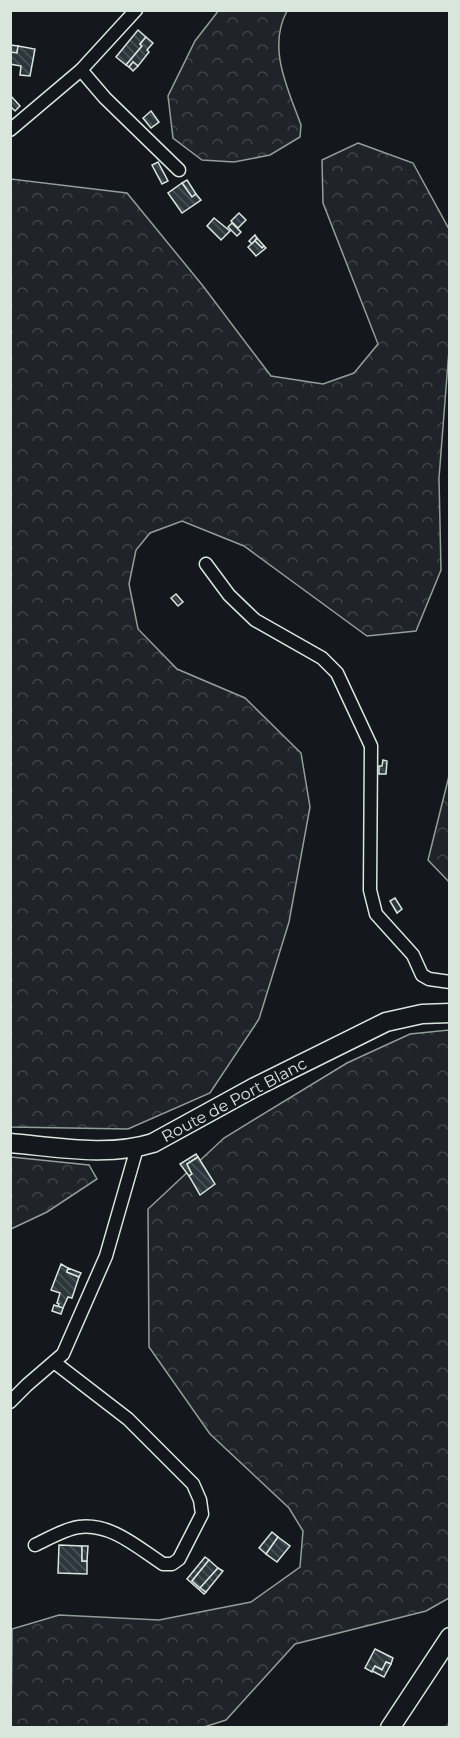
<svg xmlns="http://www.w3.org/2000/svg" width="460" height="1738" viewBox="0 0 460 1738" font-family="Montserrat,sans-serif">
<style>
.forest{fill:url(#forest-crowns);stroke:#939e99;stroke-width:1.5}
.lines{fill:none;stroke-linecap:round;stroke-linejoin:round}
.stream{stroke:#363b3e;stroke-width:4}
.building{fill:url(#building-back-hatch);stroke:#d8e6dc;stroke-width:1.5}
.street-casing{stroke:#d8e6dc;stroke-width:15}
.secondary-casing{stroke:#d8e6dc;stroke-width:21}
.street{stroke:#14181c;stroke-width:12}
.secondary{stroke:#14181c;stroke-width:18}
.labels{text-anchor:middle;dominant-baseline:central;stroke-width:4.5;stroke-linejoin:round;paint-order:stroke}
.street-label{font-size:16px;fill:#d8e6dc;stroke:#14181c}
</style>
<defs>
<pattern id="forest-crowns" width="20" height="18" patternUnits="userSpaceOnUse" patternTransform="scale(1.5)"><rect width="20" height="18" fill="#202428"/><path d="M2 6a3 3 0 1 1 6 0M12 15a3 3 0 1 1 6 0" fill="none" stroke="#404447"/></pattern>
<pattern id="building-back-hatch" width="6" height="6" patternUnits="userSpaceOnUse" patternTransform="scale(1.5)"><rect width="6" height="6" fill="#2c363c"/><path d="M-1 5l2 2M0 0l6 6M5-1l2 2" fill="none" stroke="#4a5358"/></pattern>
</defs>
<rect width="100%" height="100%" fill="#14181c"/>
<g class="forest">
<path d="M219,10L287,11C267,48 288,89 301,125L300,137L270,155L234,162L202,160L173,138L168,96L195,41Z"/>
<polygon points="358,143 413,163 450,231 449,350 439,478 441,570 416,631 367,636 244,546 182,521 150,533 136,550 129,584 138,629 177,669 245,698 301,753 310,807 289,922 259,1019 210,1093 128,1129 11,1127 11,179 127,193 203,286 271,376 323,384 354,373 378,344 323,203 322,160"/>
<polygon points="449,776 449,882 428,860"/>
<polygon points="449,1030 449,1598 426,1611 295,1644 226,1720 201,1728 11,1728 12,1629 59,1615 159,1620 251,1602 300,1567 303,1531 289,1508 210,1434 149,1347 148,1209 224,1138 347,1063 410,1034"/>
<polygon points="11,1157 89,1165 97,1179 47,1212 11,1229"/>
</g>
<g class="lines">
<polyline class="stream" points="446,1728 450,1723"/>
</g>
<g class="building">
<polygon points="138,30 146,37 140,44 142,46 126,65 116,57"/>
<polygon points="146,37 153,43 147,50 149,52 138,66 133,62 129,67 126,65 142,46 140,44"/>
<polygon points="10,45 18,46 17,53 10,52"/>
<polygon points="18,46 35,49 30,76 20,75 21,66 10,64 10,52 17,53"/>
<polygon points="133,62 138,66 133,71 129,67"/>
<polygon points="10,95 20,106 15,111 10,106"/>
<polygon points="151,111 159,122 151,128 143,118"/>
<polygon points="158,162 168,181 162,184 152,165"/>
<polygon points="187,180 196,194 192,197 182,183"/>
<polygon points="182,183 192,197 196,194 201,200 182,213 168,193"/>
<polygon points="239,213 246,220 238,228 231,221"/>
<polygon points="214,218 230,231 221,240 207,226"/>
<polygon points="232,223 241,232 237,236 228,227"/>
<polygon points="255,235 257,238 252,244 249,241"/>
<polygon points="257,238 264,246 262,248 255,241"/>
<polygon points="255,241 262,248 264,246 266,248 256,256 248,247"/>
<polygon points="176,594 183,602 178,606 171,598"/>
<polygon points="383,760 387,761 386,774 379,774 379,766 382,766"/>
<polygon points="395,898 402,909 397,913 390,901"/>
<polygon points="196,1154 198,1157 187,1164 192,1174 189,1176 180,1164"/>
<polygon points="198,1157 215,1184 200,1195 189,1176 192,1174 187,1164"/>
<polygon points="61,1264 68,1268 67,1272 79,1277 72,1298 68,1297 63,1308 58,1307 59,1304 57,1303 60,1293 51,1290"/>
<polygon points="68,1268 81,1273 79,1277 67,1272"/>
<polygon points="54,1305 63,1308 61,1314 52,1311"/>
<polygon points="272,1532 278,1537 266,1554 259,1548"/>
<polygon points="278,1537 290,1546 277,1562 266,1554"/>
<polygon points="59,1545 82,1546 82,1561 87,1561 87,1574 58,1573"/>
<polygon points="82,1546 88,1546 87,1561 82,1561"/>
<polygon points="205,1557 209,1560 192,1581 206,1592 204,1594 187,1579"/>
<polygon points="209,1560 218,1568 200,1588 192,1581"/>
<polygon points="218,1568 223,1571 206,1592 200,1588"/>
<polygon points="375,1649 393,1658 391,1664 386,1662 382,1670 375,1666 372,1672 365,1668"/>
<polygon points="386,1662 391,1664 384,1677 372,1671 375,1666 382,1670"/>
</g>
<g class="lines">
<defs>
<g id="street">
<polyline points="81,70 105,98 179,170"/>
<polyline points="10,130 81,70 136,10"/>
<polyline points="206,564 229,595 255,620 322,658 337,673 371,746 370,890 376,914 413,955 422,975 429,979 450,982"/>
<polyline points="10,1402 27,1385 63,1354 106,1256 137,1148"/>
<path d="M35,1545C48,1539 64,1529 79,1527C111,1523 137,1547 163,1564H172L179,1559L202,1514L200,1500L193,1484L128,1419L54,1362"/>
</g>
<g id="secondary">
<path d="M10,1143C56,1147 108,1157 153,1143L255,1087L386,1022L422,1014L450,1013"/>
<polyline points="390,1728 450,1637"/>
</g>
</defs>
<use href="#street" class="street-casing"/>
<use href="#secondary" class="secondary-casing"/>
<use href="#street" class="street"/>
<use href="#secondary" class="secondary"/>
</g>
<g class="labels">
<g class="street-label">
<text transform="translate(234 1100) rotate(-28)">Route de Port Blanc</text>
</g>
</g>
<rect width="460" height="1738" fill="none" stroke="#d8e6dc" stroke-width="24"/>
</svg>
